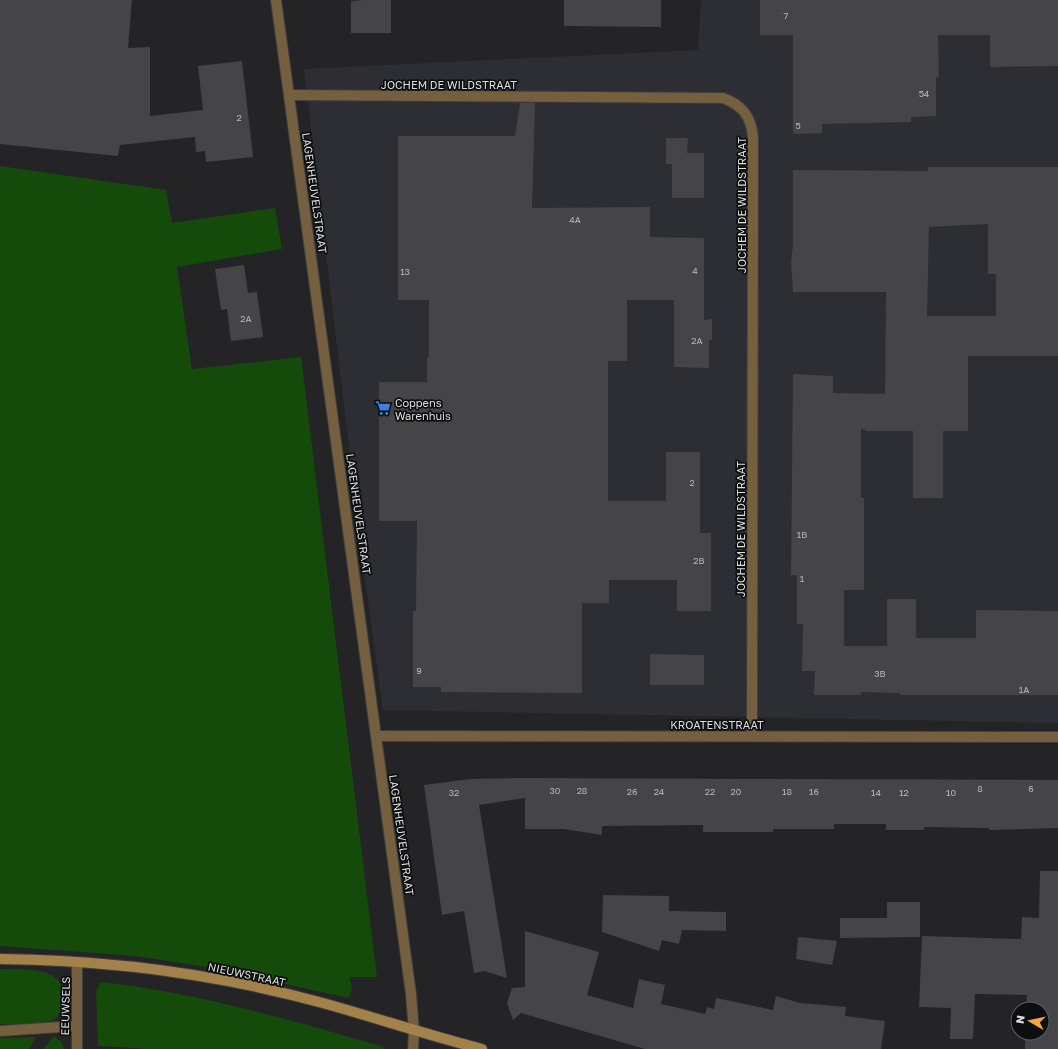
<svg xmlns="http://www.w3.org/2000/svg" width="1058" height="1049" viewBox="0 0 1058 1049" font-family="'Golos Text',sans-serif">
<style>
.built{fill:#2d2e34}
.green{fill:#144b0a}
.building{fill:#454447;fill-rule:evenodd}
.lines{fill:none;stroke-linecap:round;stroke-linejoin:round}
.street-casing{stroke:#3e3e40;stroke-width:12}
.secondary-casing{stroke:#3e3e40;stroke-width:12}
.street{stroke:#74603e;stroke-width:10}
.secondary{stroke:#a28249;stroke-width:10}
.labels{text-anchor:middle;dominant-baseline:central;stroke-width:3.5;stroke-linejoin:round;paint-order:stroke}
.number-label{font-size:9px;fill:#b8b8b9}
.street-label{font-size:11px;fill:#dededf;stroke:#0d0e0f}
.poi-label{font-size:11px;fill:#dededf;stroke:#0d0e0f;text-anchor:start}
</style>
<rect width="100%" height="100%" fill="#242426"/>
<polygon class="built" points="701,0 1058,0 1058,723 383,710 363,565 304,69 698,50"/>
<g class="green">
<polygon points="0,166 166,190 172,223 275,208 282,249 177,267 192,369 301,357 377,977 349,977 352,987 349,998 213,968 136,956 0,946"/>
<path d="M0,969C25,970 67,964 63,1002C62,1008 59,1017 53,1020C45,1024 11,1024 0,1024Z"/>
<path d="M101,982C195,992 290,1020 381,1046L385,1049H149L98,1046L96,990Z"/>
<polygon points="54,1036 62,1043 64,1049 43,1049"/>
<polygon points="36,1037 29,1049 0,1049 0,1038"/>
</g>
<g class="building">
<polygon points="0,0 132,0 128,48 150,47 150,116 203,110 198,66 242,61 253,157 206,162 205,151 196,152 195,137 120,145 118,156 0,144"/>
<polygon points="364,0 391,0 391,33 351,33 351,1"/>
<polygon points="564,0 661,0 661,27 564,26"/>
<polygon points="760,0 1058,0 1058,66 990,67 990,35 938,35 939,77 936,78 936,116 911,117 911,122 822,124 822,133 793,134 793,35 760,35"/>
<polygon points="520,103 535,103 532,208 650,207 650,237 704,238 704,320 712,319 712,340 709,340 709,368 674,367 674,300 627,300 627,361 608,361 608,501 666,501 666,452 700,452 700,533 711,533 711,611 677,611 677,580 609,580 609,603 582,603 582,693 441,692 441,687 413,687 413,611 416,611 417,521 379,521 379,382 427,382 427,358 429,357 429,300 398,300 398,136 515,136"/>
<polygon points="666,138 688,138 687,153 704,153 704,198 672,198 672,164 666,164"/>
<path d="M928,167H1058V356H968V431H943V498H913V431H867L861,428V498H864V590H844V646H887V599H916V638H976V610L1058,611V695H900V693L861,692V695H814L815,671H802L803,624H797V575H791L793,374L833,376V393L885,394L886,292H793L791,263L793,244V170L928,171ZM988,224V274H996V316H927L929,227Z"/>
<polygon points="244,265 248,293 257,292 263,337 231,341 227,309 221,310 215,269"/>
<polygon points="650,654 704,655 704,685 650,685"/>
<polygon points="518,778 1058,780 1058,828 989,830 989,828 924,827 924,830 886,830 886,824 834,824 834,829 773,829 773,832 703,832 703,825 602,826 602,835 564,829 525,829 525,798 479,805 507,978 484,971 474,973 464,911 442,915 424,785 470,779"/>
<polygon points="1040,871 1058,871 1058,1049 1025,1049 1025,1033 1042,1033 1042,1009 1026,1009 1027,995 975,994 973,1039 950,1039 951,1008 919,1007 922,936 1021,939 1022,917 1039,918"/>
<polygon points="603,895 669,896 669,911 726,912 726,931 682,930 679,944 662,940 659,951 602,932"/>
<polygon points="887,902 920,902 920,937 840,938 840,918 887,918"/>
<polygon points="525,931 599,952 587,995 633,1008 639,979 665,985 661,1004 705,1014 707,1007 714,1009 716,998 773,1010 776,996 800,1003 846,1007 845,1016 885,1021 881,1049 645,1049 521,1013 513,1020 507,1003 512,988 525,987"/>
<polygon points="798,937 837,941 832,965 796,959"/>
</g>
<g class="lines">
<defs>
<g id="street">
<polyline points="276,0 411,994 414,1031 413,1049"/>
<path d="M289,95L723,98C742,105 751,116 753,137L752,736"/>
<polyline points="376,736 1058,737"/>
<polyline points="0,1031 76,1026"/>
<polyline points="77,1049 77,962"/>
</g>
<path id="secondary" d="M0,959C107,960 216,974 319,1002C374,1017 427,1035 482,1049"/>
</defs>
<use href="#street" class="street-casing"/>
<use href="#secondary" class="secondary-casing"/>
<use href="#street" class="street"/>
<use href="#secondary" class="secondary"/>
</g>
<defs>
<symbol id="supermarket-bare" viewBox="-9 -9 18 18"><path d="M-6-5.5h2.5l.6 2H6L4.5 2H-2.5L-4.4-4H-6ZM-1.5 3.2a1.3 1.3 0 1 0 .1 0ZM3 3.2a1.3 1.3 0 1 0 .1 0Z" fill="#3f7fe0" stroke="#0d0e0f" stroke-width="2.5" paint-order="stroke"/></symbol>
</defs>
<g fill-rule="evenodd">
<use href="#supermarket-bare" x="372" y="397" width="22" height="22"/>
</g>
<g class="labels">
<g class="number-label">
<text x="786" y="15">7</text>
<text x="924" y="93">54</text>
<text x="239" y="117">2</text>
<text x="798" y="125">5</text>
<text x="575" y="219">4A</text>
<text x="695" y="270">4</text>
<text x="405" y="271">13</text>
<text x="246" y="318">2A</text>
<text x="697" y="340">2A</text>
<text x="692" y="482">2</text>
<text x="802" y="534">1B</text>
<text x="699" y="560">2B</text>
<text x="802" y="578">1</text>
<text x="419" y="670">9</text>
<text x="880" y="673">3B</text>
<text x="1024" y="689">1A</text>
<text x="980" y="788">8</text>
<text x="1031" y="788">6</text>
<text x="555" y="790">30</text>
<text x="582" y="790">28</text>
<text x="632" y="791">26</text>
<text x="659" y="791">24</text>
<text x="710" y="791">22</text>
<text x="736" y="791">20</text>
<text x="787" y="791">18</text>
<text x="814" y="791">16</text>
<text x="454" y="792">32</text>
<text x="876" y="792">14</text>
<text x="904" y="792">12</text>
<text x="951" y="792">10</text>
</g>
<g class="street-label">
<text x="449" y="84">JOCHEM DE WILDSTRAAT</text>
<text transform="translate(315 193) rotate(82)">LAGENHEUVELSTRAAT</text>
<text transform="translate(741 205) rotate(-90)">JOCHEM DE WILDSTRAAT</text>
<text transform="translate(359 514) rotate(82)">LAGENHEUVELSTRAAT</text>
<text transform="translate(740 529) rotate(-90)">JOCHEM DE WILDSTRAAT</text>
<text x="717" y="724">KROATENSTRAAT</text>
<text transform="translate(402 835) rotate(82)">LAGENHEUVELSTRAAT</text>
<text transform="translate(247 974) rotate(12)">NIEUWSTRAAT</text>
<text transform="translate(65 1006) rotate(-89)">EEUWSELS</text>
</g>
<g class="poi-label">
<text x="395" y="402">Coppens<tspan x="395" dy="13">Warenhuis</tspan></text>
</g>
</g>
<g transform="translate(1030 1021) rotate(279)"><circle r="19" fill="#0d0e0f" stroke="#616162"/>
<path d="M0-3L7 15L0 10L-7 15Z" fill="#f3a443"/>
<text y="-6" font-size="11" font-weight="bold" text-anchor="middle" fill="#dededf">N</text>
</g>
</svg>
